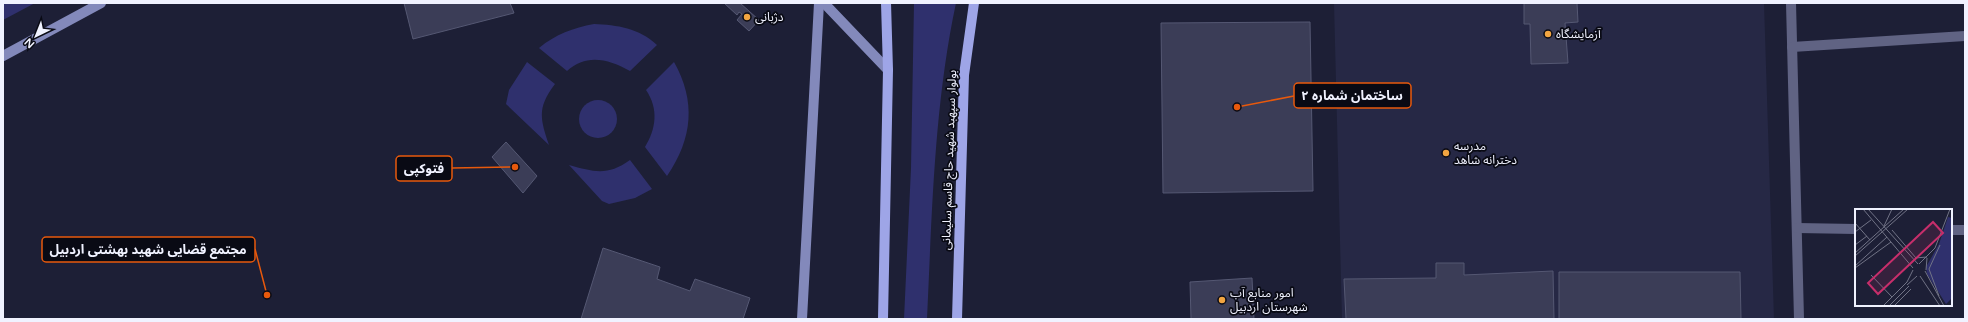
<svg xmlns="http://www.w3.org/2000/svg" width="1968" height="322" viewBox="0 0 1968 322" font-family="'Varela Round','Noto Sans Arabic',sans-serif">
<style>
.built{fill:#262845}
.green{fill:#2f306d}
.building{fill:#3b3d57;stroke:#555873}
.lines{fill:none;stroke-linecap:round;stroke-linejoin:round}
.street{stroke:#606383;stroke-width:10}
.secondary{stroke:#8389bb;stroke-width:10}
.primary{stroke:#9ea5e7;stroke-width:10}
.poi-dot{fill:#f2a541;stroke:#090a14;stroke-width:1.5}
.labels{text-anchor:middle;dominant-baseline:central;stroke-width:3.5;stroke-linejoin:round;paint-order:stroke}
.poi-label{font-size:12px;fill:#f0f2ff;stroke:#090a14;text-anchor:start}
.street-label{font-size:12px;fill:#f0f2ff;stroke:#090a14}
.inset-road{fill:none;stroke:#717386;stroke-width:1}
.view{fill:#c72e6b;fill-opacity:0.15;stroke:#c72e6b;stroke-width:2}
.inset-edge{fill:none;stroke:#f0f2ff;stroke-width:2}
.leader{fill:none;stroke:#e8590c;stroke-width:1.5}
.callout-dot{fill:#e8590c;stroke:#090a14;stroke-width:1.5}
.callout{fill:#090a14;stroke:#e8590c;stroke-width:1.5}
.callout-label{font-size:13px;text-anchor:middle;font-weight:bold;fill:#f0f2ff}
</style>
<rect width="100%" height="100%" fill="#1d1f36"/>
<polygon class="built" points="1334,3 1764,3 1774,319 1741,319 1740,272 1559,272 1559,319 1554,319 1464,275 1463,263 1436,263 1436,278 1344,279 1346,319 1342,319"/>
<g class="green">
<polygon points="3,3 35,3 3,20"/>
<path d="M914,3H956C934,106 932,214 927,319H904L911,168Z"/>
<path d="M594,24C617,25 639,28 657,45L630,71C609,59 586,53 567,71L539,48C556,34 573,28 594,24Z"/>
<path d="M527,62L555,84C537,108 540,118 549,145L506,104L509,90Z"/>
<path d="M674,62C696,101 693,138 667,176L645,147C656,129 659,109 646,90Z"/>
<circle cx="598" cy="119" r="19"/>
<path d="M630,160L652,189L635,198L609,204L602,201L569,165C594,172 608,176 630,160Z"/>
</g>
<g class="building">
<polygon points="404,3 510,3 514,13 413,39"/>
<polygon points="724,3 740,3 759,20 749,31 737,20 742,14 739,12 737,15"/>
<polygon points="1524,3 1577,3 1578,22 1565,23 1568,63 1531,64 1530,24 1524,24"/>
<polygon points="1310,22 1313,191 1163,193 1161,23"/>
<polygon points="506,142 537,176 523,193 492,157"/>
<polygon points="603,248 660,267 657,279 690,291 695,279 750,298 743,319 581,319"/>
<polygon points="1436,263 1464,263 1464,275 1553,271 1554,319 1346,319 1344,279 1436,278"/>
<polygon points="1559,272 1740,272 1741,319 1559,319"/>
<polygon points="1252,278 1254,319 1191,319 1190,282"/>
</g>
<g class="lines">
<g class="street">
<polyline points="1791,3 1799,319"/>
<polyline points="1792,47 1965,36"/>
<polyline points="1797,228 1856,229"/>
<polyline points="1951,230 1965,230"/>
</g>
<g class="secondary">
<polyline points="824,3 888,70"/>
<polyline points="3,56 101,3"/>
<polyline points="802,319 819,3"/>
</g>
<g class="primary">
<polyline points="883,319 888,70 886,3"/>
<polyline points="957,319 964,75 974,3"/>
</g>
</g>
<g class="poi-dot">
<circle cx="747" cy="17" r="4"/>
<circle cx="1548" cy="34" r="4"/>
<circle cx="1446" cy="153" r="4"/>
<circle cx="1222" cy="300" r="4"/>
</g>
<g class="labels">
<g class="poi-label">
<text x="755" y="17">دژبانی</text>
<text x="1556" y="34">آزمایشگاه</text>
<text x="1454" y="146">مدرسه<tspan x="1454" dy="14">دخترانه شاهد</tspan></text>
<text x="1230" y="293">امور منابع آب<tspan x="1230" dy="14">شهرستان اردبیل</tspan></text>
</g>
<g class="street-label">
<text transform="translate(949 160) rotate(-88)">بولوار سپهبد شهید حاج قاسم سلیمانی</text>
</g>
</g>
<g transform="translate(1855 209)">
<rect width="97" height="97" fill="#1d1f36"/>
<path d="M93,8L97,9V89L91,95L72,65L71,58L84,35Z" fill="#2f306d"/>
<path class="inset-road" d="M8,0L58,59M13,0L63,55M0,14L15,31M29,17L37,0M37,21L61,49M0,23L16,11M0,36L12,27M0,44L49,0M0,47L53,0M60,49L72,48M64,55L80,39L95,0M0,57L32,28M0,59L36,33M71,61L72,49M70,62L89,97M16,66L37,88M65,67L85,97M52,76L62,67M84,87L74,60L85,36M28,97L52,73L58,61M34,97L54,77M39,97L56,80"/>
<path class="view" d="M78,13L88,24L23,85L13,74Z"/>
<rect width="97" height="97" class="inset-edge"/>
</g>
<path class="leader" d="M1237 107L1294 96M515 167L452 168M267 295L255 249"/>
<g class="callout-dot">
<circle cx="1237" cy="107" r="4"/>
<circle cx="515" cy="167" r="4"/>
<circle cx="267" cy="295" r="4"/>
</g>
<g class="callout">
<rect x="1294" y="83" width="117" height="25" rx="4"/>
<rect x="396" y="156" width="56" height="25" rx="4"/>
<rect x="42" y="237" width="213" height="25" rx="4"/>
</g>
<g class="callout-label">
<text x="1352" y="100">ساختمان شماره ۲</text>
<text x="424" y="173">فتوکپی</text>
<text x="148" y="254">مجتمع قضایی شهید بهشتی اردبیل</text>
</g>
<rect width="1968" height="322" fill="none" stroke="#f0f2ff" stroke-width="8"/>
<g transform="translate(36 36) rotate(223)" stroke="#090a14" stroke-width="3" paint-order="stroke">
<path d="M0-3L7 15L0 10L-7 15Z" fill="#f0f2ff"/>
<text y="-6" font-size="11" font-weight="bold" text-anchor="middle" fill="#f0f2ff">N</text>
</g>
</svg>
